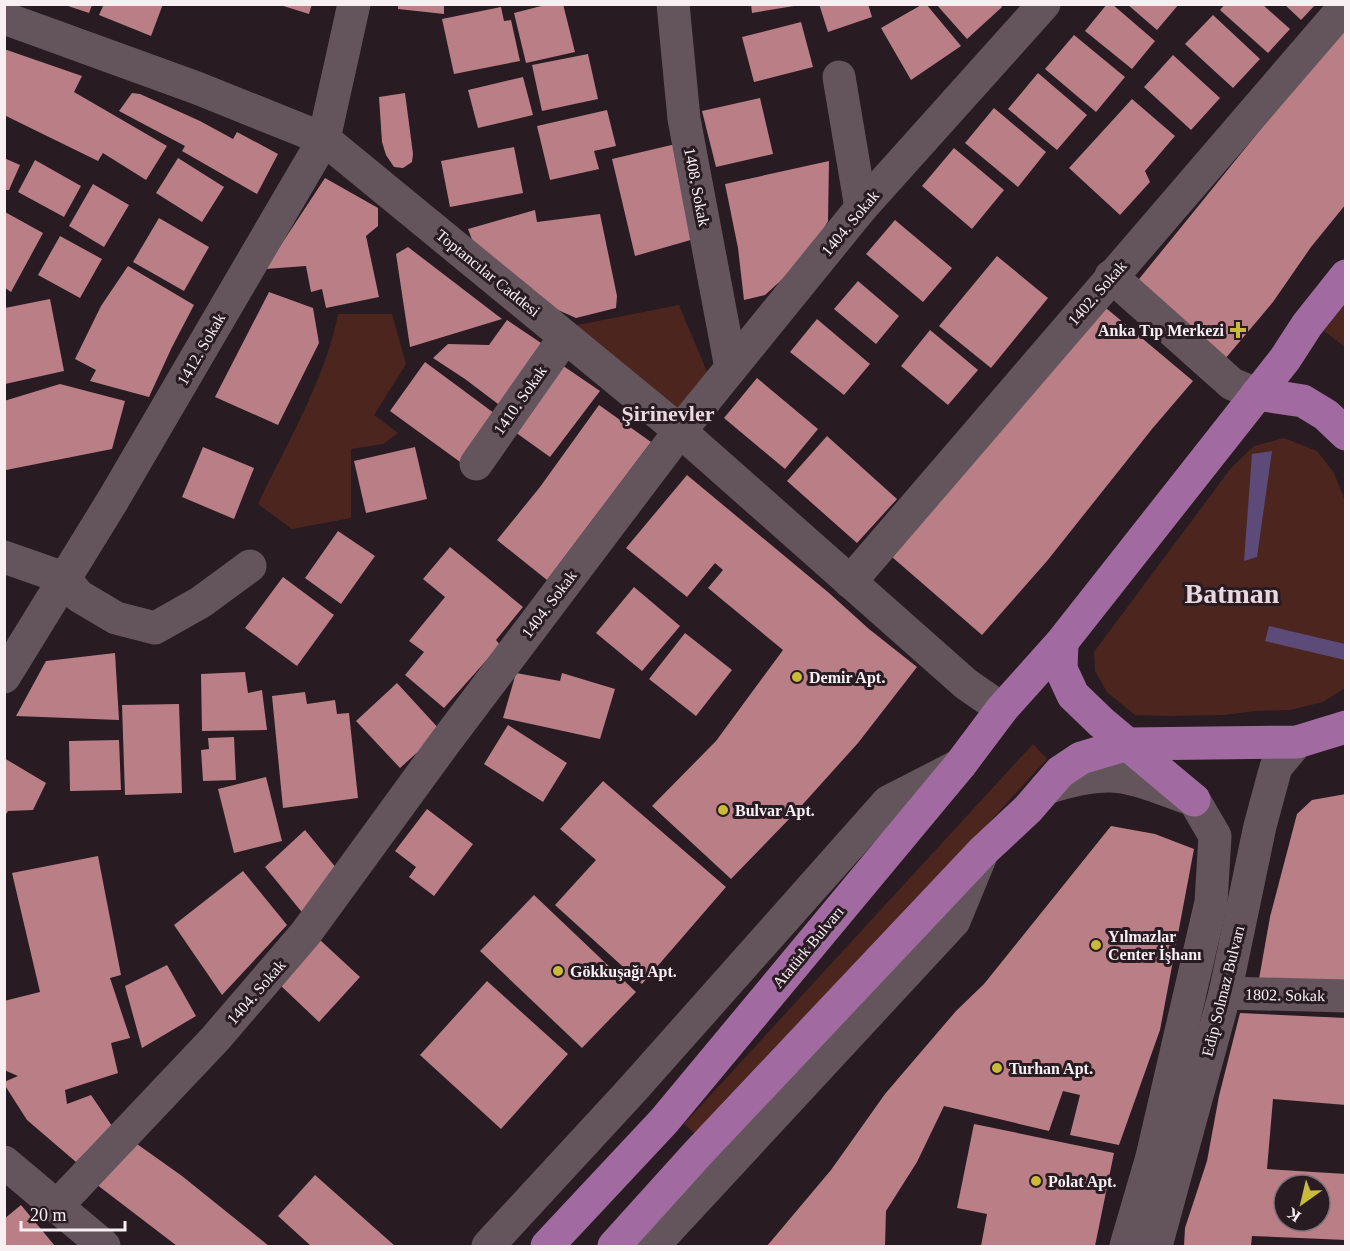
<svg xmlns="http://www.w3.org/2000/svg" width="1350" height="1251" viewBox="0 0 1350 1251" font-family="Georgia,serif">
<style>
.green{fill:#4c261e}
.water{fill:#5c4a78}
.building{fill:#ba7e86;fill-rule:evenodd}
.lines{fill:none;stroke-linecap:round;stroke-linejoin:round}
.minor{stroke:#64555c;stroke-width:33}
.tertiary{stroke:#64555c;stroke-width:33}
.secondary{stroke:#64555c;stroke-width:33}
.primary{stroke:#a16ba1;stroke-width:33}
.poi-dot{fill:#caba3a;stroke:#281b22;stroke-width:2}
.labels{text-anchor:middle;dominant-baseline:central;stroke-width:6;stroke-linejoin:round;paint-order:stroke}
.street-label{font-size:16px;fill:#f8eff3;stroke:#281b22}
.poi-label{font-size:16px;font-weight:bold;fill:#f8eff3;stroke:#281b22;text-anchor:start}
.district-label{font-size:22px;font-weight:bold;fill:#e9d7df;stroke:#281b22}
.town-label{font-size:28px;font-weight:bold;fill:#e9d7df;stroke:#281b22}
</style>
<rect width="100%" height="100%" fill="#281b22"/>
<g class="green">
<polygon points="1345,304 1345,347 1324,331"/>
<polygon points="679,305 707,372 677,412 572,326"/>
<path d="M338,314H392L406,364L374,415L398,433L383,444L351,449V518L292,529L258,504C286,445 326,378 338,314Z"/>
<polygon points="1284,438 1317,451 1334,473 1345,501 1345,688 1323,702 1290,710 1255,711 1224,715 1170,716 1135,715 1107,692 1095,671 1094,652 1231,468 1254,446"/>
<polygon points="1033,744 1047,759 700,1138 684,1124"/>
</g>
<g class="water">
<polygon points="1272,451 1257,557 1244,561 1252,454"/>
<polygon points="1269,626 1345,644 1345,660 1265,641"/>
</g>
<g class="building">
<polygon points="104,4 163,4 151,36 99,15"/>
<polygon points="277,4 312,4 309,14"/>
<polygon points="398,4 444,4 444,14 398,9"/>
<polygon points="549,4 563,4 575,52 526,63 514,13"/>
<polygon points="751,4 794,4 794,6 752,13"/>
<polygon points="819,4 868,4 872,17 828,32"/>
<polygon points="923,4 926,4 961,46 911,80 881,28"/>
<polygon points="936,4 1000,4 1002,7 967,39"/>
<polygon points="1107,4 1112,4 1155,41 1132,69 1085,31"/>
<polygon points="1127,4 1179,4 1157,30"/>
<polygon points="1225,4 1262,4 1290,29 1268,53 1220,10"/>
<polygon points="1284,4 1316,4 1301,20"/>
<polygon points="65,5 92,5 89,13"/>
<polygon points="501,7 504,21 511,20 520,61 454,74 442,19"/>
<polygon points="1213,15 1260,59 1233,88 1185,44"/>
<polygon points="801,22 813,67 754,82 742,37"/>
<polygon points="1346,24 1346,204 1311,247 1273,302 1225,359 1135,284"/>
<polygon points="1074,35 1125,77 1096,112 1045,69"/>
<polygon points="4,49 82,76 74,92 167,146 146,180 103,153 98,161 4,115"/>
<polygon points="588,54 598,99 542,111 532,65"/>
<polygon points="1173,55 1220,98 1191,130 1144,87"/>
<polygon points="1038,73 1087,115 1057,150 1008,109"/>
<polygon points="523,77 533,115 478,128 468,90"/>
<polygon points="132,93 140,94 200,121 233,139 237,132 278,154 257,194 182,151 185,146 119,111"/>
<polygon points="405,93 413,154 412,162 403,168 394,167 386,155 382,142 379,97"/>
<polygon points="760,98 773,154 716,167 702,111"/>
<polygon points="1132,99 1175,136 1145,171 1150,182 1120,215 1069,168"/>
<polygon points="994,108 1046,152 1018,187 965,143"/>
<polygon points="607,110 616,146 594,151 599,169 550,180 537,126"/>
<polygon points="680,143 701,237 635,256 612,159"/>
<polygon points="514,147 523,193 450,207 441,161"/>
<polygon points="954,148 1004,190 972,229 922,186"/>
<polygon points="4,158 20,165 9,190 4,190"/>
<polygon points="178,158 224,187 202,222 156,193"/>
<polygon points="35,160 81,186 64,217 18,192"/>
<polygon points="829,161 828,221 809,255 765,295 744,300 738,248 725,184"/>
<polygon points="325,178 378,208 378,226 366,236 379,297 326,308 322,289 311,292 306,266 265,269"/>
<polygon points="93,184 129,205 104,247 69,226"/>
<polygon points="535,210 537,222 600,214 617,296 616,308 576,318 558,310 477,253 468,229"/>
<polygon points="5,212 43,233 11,292 5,288"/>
<polygon points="159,218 209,247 184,291 133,262"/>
<polygon points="895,220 952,268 923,302 866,254"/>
<polygon points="60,236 102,259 80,298 38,275"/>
<polygon points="408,247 502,319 410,347 396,254"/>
<polygon points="997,256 1048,298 991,368 939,326"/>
<polygon points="128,266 194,305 172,347 149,397 90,381 96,370 75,359 101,306"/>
<polygon points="858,281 899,316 876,344 834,309"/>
<polygon points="269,292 313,308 319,343 278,425 215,397"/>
<polygon points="50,299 64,371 5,384 5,308"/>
<polygon points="1106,308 1193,381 1152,429 1047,561 982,635 892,557"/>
<polygon points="817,319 870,364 844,395 790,352"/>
<polygon points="507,320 550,349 506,410 465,379 433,358 448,344 489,345"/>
<polygon points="930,330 978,370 948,405 901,366"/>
<polygon points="556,361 600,391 550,457 508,427"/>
<polygon points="425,362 502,419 467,467 390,411"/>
<polygon points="757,378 818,429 785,469 724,418"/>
<polygon points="60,384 125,401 112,449 6,470 4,460 4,401"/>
<polygon points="599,405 651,442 547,580 497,540 540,487"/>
<polygon points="827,436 897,499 857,543 787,481"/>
<polygon points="203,447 254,468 234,519 182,497"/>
<polygon points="415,447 427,499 366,513 354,461"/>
<polygon points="687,475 829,593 869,629 917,667 858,743 794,814 731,879 652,806 716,741 783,650 708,588 723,570 715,563 687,597 626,548"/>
<polygon points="338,531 375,556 341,604 305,578"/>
<polygon points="450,547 523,607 496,640 500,645 444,708 405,675 424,652 409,641 445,597 423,579"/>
<polygon points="283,577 334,615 297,666 245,628"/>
<polygon points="634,587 680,626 642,671 596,633"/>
<polygon points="685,633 732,670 696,716 649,679"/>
<polygon points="115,653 119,720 16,716 46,661"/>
<polygon points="245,672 248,693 262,690 267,730 202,731 201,674"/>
<polygon points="516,673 560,681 562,673 615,689 600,739 503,718"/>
<polygon points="397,683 441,731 400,768 356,721"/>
<polygon points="305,692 307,704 335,700 337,714 349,713 358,798 283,808 272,696"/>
<polygon points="179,704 182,793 125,795 122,705"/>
<polygon points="508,725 567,763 543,802 484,764"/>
<polygon points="234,737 236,780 203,781 201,750 209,749 208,738"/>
<polygon points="119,740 121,790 70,791 69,741"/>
<polygon points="4,758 46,783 33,810 8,811 4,817"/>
<polygon points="266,777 282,841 234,853 218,789"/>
<polygon points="603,781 726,887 642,984 555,905 596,860 560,829"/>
<polygon points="1346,794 1346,980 1259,979 1270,917 1297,814 1312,800"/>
<polygon points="427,809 473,844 434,896 409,877 416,867 395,851"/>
<polygon points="1111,826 1155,834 1194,849 1160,1030 1119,1145 1070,1135 1080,1095 1063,1091 1049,1131 944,1106 917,1162 886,1211 885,1246 767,1246 831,1170 885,1094 956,1011 984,984"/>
<polygon points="305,830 337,869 305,916 265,867"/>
<polygon points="98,856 121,975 110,978 130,1038 111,1043 118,1073 65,1090 67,1104 91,1095 112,1126 76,1162 27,1120 4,1084 4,1082 18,1076 4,1070 4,1001 40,992 12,873"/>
<polygon points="243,871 287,925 222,995 174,925"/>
<polygon points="534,895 636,992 582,1048 480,951"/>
<polygon points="320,940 360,977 319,1022 279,984"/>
<polygon points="167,965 196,1016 142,1048 125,986"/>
<polygon points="487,981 568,1054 501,1129 420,1055"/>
<path d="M1240,1013L1346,1018V1105L1273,1099L1267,1169L1346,1174V1240L1252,1236L1251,1246H1184L1185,1228L1207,1161L1219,1096ZM1284,1185H1320V1221H1284Z"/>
<polygon points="974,1124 1114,1153 1095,1246 981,1246 987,1214 957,1208"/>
<polygon points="130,1139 182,1176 269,1246 177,1246 96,1184"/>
<polygon points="315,1175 395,1246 311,1246 278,1216"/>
<polygon points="21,1205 55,1246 4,1246 4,1219"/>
</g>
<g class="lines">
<g class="minor">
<polyline points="673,4 684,119 731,368"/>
<polyline points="839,77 861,208"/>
<polyline points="1111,276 1232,384 1257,394"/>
<polyline points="476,464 565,337"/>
<polyline points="4,557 64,578 79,596 116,618 155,628 201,602 250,566"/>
<polyline points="850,582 1346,5"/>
<polyline points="4,677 113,500 324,139 354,4"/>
<polyline points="1225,993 1346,996"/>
<polyline points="57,1206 215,1039 306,933 443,745 680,431 861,208 1044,4"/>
</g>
<g class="tertiary">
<polyline points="4,18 197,88 324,139 680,431 966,684 1002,709"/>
<polyline points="4,1162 104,1246"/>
<polyline points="488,1246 632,1090 888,802 960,765"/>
<polyline points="653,1246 954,921 982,853"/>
</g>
<g class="secondary">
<path d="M1046,788C1067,782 1087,776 1109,776C1136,776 1168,792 1194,800L1215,836L1211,902L1152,1157L1126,1246"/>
<polyline points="1156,1246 1225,993 1260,826 1276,767 1297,742"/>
</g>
<g class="primary">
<polyline points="1257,394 1303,401 1326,415 1346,434"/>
<polyline points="1062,642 1061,669 1073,695 1101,722 1194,800"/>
<polyline points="547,1246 664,1121 960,765 1002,709 1062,642 1285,359 1307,325 1346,276"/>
<polyline points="614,1246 698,1153 983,851 1028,809 1060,772 1081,758 1128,744 1297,742 1346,727"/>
</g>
</g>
<g class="poi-dot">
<path d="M1235 321h6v6h6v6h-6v6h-6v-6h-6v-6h6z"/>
<circle cx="797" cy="677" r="6"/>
<circle cx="723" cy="810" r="6"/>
<circle cx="1096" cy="945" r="6"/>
<circle cx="558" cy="971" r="6"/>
<circle cx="997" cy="1068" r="6"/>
<circle cx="1036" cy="1181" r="6"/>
</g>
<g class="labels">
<g class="street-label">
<text transform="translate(697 187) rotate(79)">1408. Sokak</text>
<text transform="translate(850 223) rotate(-50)">1404. Sokak</text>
<text transform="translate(488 273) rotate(39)">Toptancılar Caddesi</text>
<text transform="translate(1097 293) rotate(-49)">1402. Sokak</text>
<text transform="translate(201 349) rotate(-60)">1412. Sokak</text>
<text transform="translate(520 400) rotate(-55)">1410. Sokak</text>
<text transform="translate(549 604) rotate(-53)">1404. Sokak</text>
<text transform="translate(808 947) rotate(-50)">Atatürk Bulvarı</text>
<text transform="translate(1223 991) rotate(-76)">Edip Solmaz Bulvarı</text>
<text transform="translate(256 992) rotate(-49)">1404. Sokak</text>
<text transform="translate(1285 995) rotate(1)">1802. Sokak</text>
</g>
<g class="poi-label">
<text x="1224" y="330" text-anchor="end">Anka Tıp Merkezi</text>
<text x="809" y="677">Demir Apt.</text>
<text x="735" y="810">Bulvar Apt.</text>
<text x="1108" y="936">Yılmazlar<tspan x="1108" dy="18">Center İşhanı</tspan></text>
<text x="570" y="971">Gökkuşağı Apt.</text>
<text x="1009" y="1068">Turhan Apt.</text>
<text x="1048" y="1181">Polat Apt.</text>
</g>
<g class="district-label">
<text x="668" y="413">Şirinevler</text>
</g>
<g class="town-label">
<text x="1232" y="593">Batman</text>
</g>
</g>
<rect width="1350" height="1251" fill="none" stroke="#f8eff3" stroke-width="12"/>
<g transform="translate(1302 1203) rotate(214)"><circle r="28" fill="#281b22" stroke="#7b7076" stroke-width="1.5"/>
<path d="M0-4.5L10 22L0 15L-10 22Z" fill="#caba3a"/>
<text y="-9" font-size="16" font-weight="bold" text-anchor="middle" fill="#f8eff3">K</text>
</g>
<path d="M21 1221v9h104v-9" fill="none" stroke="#f8eff3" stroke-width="3"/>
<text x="30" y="1221" font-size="18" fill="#f8eff3" stroke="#281b22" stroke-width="4.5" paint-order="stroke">20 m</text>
</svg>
